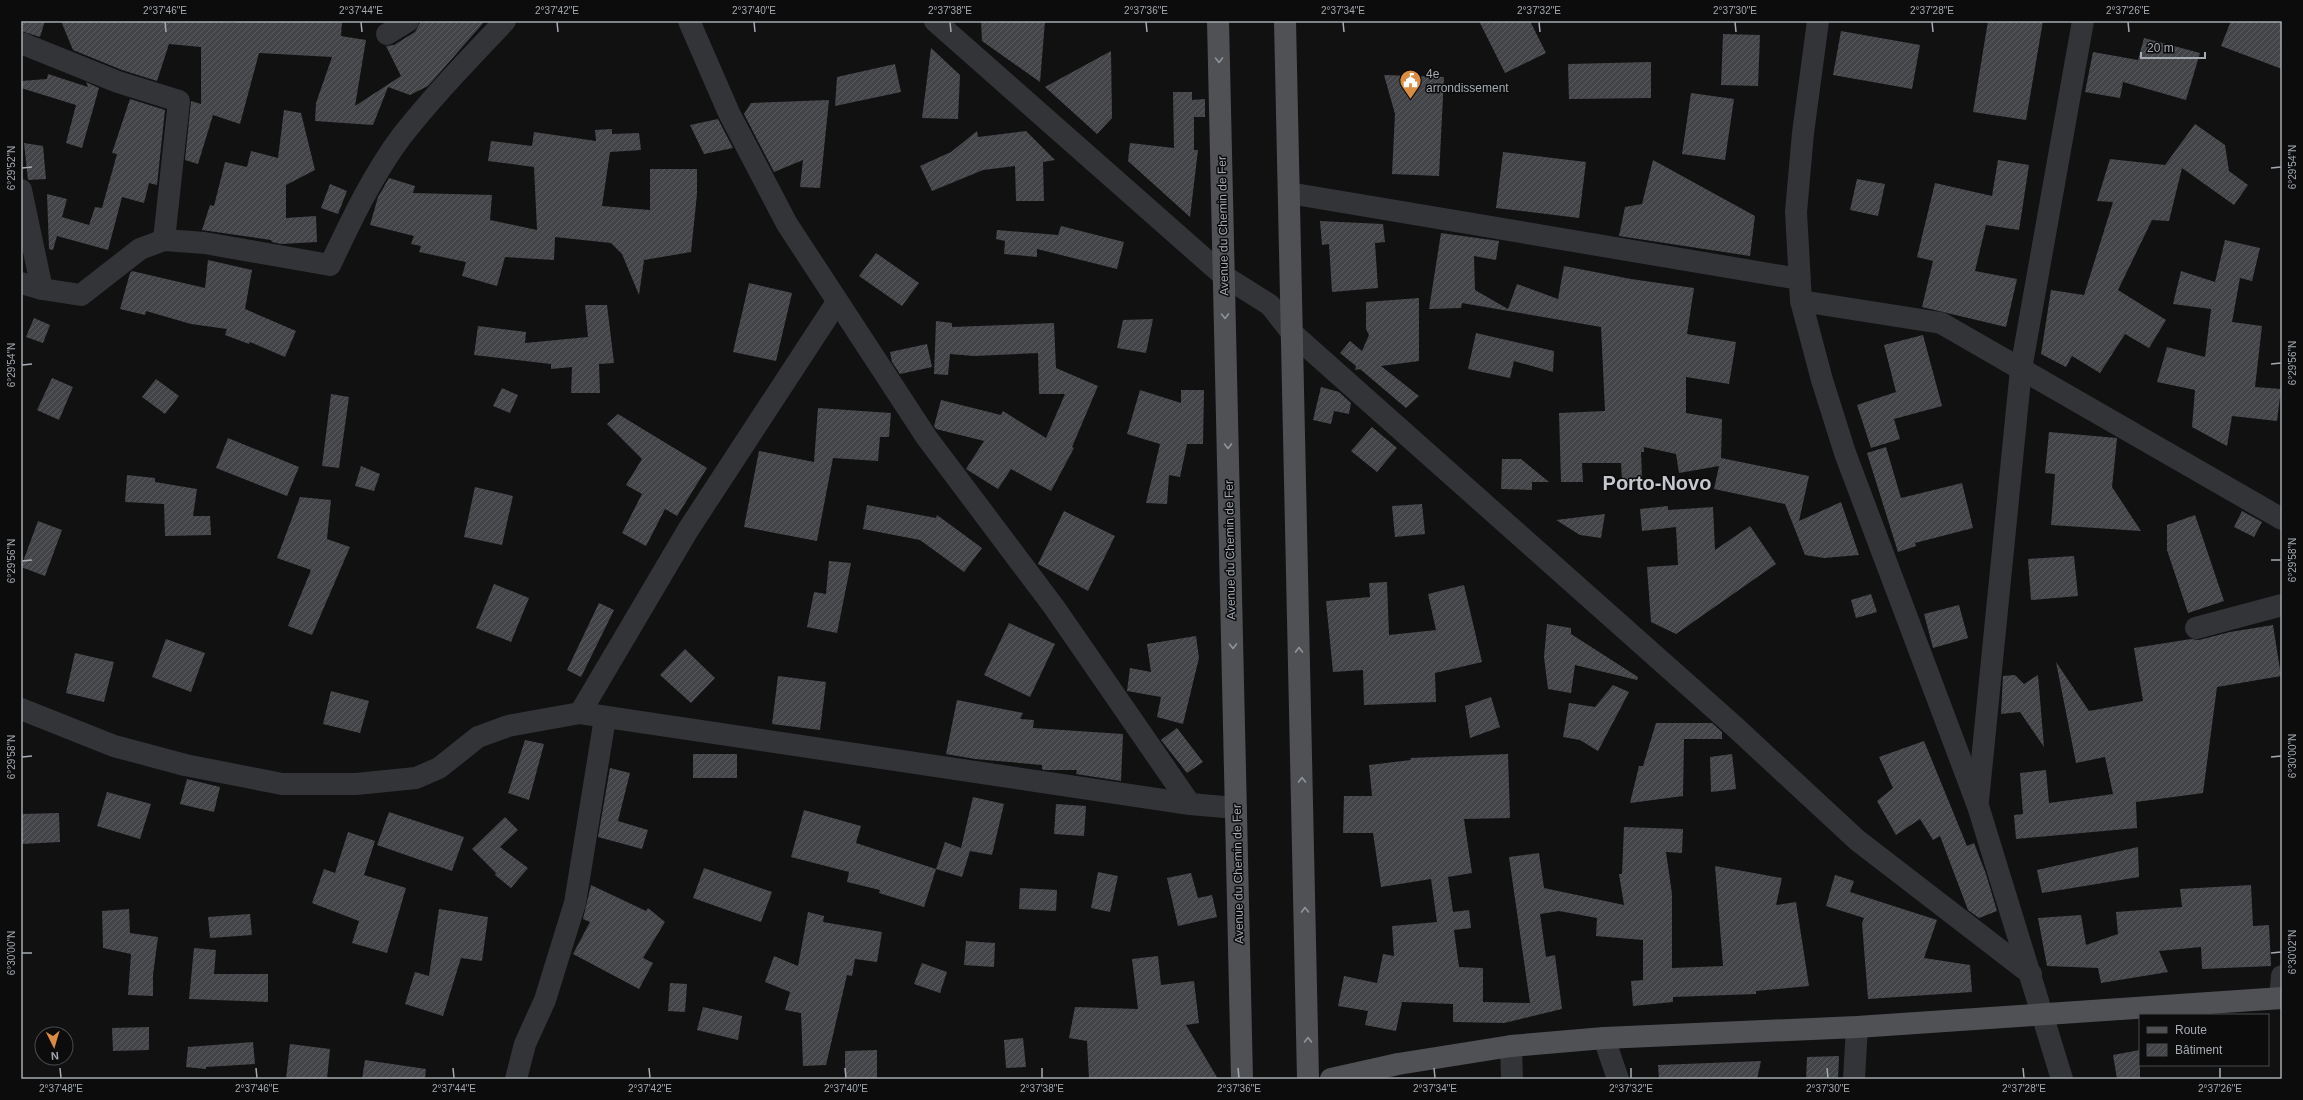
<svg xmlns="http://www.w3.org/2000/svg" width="2303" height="1100" viewBox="0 0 2303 1100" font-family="Helvetica,sans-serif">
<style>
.building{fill:url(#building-hatch)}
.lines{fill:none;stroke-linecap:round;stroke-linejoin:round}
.minor{stroke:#323437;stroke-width:22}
.major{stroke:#4f5155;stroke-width:22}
.oneway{stroke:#8f949a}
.ticks{fill:none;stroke:#a4aab1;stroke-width:1.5}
.labels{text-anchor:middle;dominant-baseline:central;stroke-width:3;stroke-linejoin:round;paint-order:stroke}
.poi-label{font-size:12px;fill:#a4aab1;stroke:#0c0c0d;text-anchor:start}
.street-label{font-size:12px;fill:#a4aab1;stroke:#0c0c0d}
.town-label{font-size:20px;font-weight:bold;fill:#c4c8ce;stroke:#0c0c0d}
.neatline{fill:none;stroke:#a4aab1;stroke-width:1.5}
.ticks-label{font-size:10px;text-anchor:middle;fill:#a4aab1}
</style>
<defs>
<pattern id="building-hatch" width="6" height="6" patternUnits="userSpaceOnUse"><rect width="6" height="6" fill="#434447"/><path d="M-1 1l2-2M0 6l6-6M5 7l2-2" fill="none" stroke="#5b5c5f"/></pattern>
</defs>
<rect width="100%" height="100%" fill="#111112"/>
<g class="building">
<polygon points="21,21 45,21 40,37 21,31"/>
<polygon points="61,21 206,21 235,23 236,21 342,21 341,36 366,40 355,106 401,76 386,46 394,45 415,32 421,21 485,21 428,86 410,95 388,87 373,125 315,121 316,103 332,57 259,53 240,124 213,115 198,164 185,160 191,101 201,104 201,47 169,44 157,81 122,70 73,50"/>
<polygon points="981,21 1045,21 1040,82 982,41"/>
<polygon points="1479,21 1530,21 1546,53 1505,73"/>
<polygon points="1988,21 2043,21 2026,120 1973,112"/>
<polygon points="2231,21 2282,21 2282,69 2221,46"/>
<polygon points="1841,31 1920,45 1912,89 1833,75"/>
<polygon points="1723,34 1760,35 1758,86 1721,85"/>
<polygon points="2144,38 2200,53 2186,100 2123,82 2120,98 2085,92 2093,52 2138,60"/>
<polygon points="931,48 960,75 958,119 922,118"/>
<polygon points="1111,51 1112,118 1097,134 1045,87"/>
<polygon points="1651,62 1651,98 1569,99 1568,64"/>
<polygon points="895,64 901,92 835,106 837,77"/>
<polygon points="48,74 88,87 86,82 99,88 82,148 66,143 76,105 21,88 21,81 47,79"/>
<polygon points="1384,75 1444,77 1439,176 1392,174 1395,114"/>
<polygon points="1173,92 1192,92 1192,100 1205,99 1205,117 1194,117 1194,150 1198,150 1190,217 1128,161 1130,143 1174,148"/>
<polygon points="1691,93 1734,99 1725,160 1682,154"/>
<polygon points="130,99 165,110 157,185 149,183 144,203 122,197 108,250 57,236 53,250 49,249 47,194 67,199 62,217 89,225 95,207 102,208 117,154 112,153"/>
<polygon points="829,100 820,188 800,187 803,160 774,172 744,114 751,103"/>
<polygon points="284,110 301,113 315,170 286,185 286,218 316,216 317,242 281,244 272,242 271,240 202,230 210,205 214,206 225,162 247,167 251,151 278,158"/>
<polygon points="718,119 733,148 704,154 690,125"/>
<polygon points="2195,124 2225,145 2229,171 2248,185 2234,205 2182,168 2169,221 2152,220 2118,290 2166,320 2149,348 2125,334 2100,373 2072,356 2066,367 2041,354 2051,290 2084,295 2113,202 2097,201 2110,159 2165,165"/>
<polygon points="612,129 612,134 639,133 641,150 610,152 602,206 650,210 650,169 697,169 697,194 691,252 644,260 639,295 622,254 611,243 555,237 554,260 505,257 497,286 462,276 466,262 419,252 421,246 411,244 414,236 370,225 378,197 389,178 415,186 413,193 492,195 490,220 537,230 534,167 488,161 491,141 532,146 534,132 596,141 595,130"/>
<polygon points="977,131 978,137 1026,131 1055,160 1043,162 1044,201 1016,201 1015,166 983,170 932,191 920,166 951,152"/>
<polygon points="24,143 43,146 46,179 28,180"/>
<polygon points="1503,152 1586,162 1579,218 1496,208"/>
<polygon points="1653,160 1755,216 1750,256 1619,236 1625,207 1642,204"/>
<polygon points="1998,160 2029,165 2019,230 1986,225 1975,271 2017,279 2006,327 1922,307 1933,261 1917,257 1935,183 1992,196"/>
<polygon points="1857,179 1885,184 1878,216 1850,210"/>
<polygon points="330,184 347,191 338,214 321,208"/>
<polygon points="1320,221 1383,224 1385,242 1375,243 1378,288 1332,292 1329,244 1322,245"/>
<polygon points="1061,226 1124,242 1117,269 1037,249 1037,257 1004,254 1005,241 996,239 997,230 1058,235"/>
<polygon points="1441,233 1499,241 1496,260 1474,256 1475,290 1508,309 1517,284 1558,299 1564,266 1631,279 1694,288 1687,334 1736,342 1729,384 1686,377 1686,413 1722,419 1721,458 1809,476 1799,521 1841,502 1859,555 1824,558 1805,555 1785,504 1714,489 1719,466 1679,473 1676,454 1644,447 1644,452 1641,452 1642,478 1622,481 1621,463 1582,463 1583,482 1561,482 1559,413 1605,411 1601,327 1462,303 1461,308 1429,309"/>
<polygon points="2225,240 2260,248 2252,281 2240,278 2232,322 2262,326 2255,387 2281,389 2277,421 2232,416 2227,446 2192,427 2195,390 2157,382 2167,347 2205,357 2211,309 2173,304 2181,271 2215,282"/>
<polygon points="876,253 919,283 902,306 859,276"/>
<polygon points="208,260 252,270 245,309 296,331 285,357 250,342 249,344 225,335 227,329 191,324 146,311 145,315 120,309 130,273 132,271 205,288"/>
<polygon points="749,283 792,293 776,361 733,352"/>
<polygon points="1419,298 1419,361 1381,366 1419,396 1406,408 1360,369 1355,370 1356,366 1340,353 1350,341 1362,351 1369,335 1366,329 1366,302"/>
<polygon points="585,305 607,305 614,363 599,364 600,393 571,393 572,367 551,369 551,364 474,355 478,326 526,332 525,343 588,337"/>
<polygon points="34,318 50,325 43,343 26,337"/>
<polygon points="1153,319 1146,353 1117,348 1123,320"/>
<polygon points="936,321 952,323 952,327 1054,323 1056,368 1098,386 1072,447 1074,448 1051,491 1011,469 998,489 966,469 984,441 936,429 934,426 941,400 1001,415 1003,411 1046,438 1065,394 1039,394 1038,353 974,356 950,354 948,375 934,374"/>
<polygon points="1476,333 1554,351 1553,372 1514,361 1510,378 1468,369"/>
<polygon points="1923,335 1942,406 1894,419 1900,439 1871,448 1857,405 1896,392 1884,345"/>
<polygon points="927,344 932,367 900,374 892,362 890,352"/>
<polygon points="52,378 73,387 59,420 37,410"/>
<polygon points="156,379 179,396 165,414 142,397"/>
<polygon points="1321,387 1339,392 1351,403 1349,414 1334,411 1331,424 1313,420"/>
<polygon points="502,388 518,395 510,413 493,406"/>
<polygon points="1140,390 1181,403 1181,390 1204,390 1203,444 1187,444 1180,477 1169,475 1167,504 1146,503 1160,444 1127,434"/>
<polygon points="331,394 349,397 339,468 322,466"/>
<polygon points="818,408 891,413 889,437 880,437 878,461 833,458 817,541 744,527 759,451 814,462"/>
<polygon points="618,414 707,468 677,516 665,509 646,546 622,533 642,494 626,485 642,459 607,424"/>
<polygon points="1372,427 1397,448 1377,472 1351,451"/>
<polygon points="2049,432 2117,438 2112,487 2141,531 2051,525 2055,474 2045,473"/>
<polygon points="228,438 299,467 287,496 216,468"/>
<polygon points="1886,447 1901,498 1962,483 1973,528 1915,543 1916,546 1898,552 1867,453"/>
<polygon points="1502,459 1521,459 1549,482 1532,482 1532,490 1501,489"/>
<polygon points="361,466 380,474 374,491 355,486"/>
<polygon points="127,475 155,478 155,482 197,489 193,516 210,516 211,535 165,536 164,504 125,502"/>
<polygon points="475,487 513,496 502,545 464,537"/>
<polygon points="300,497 331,500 327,539 350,547 312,635 288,626 311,570 277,558"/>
<polygon points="1422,504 1425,534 1395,537 1392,506"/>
<polygon points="867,505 936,518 937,515 982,548 964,572 920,540 863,529"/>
<polygon points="1668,506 1668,510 1713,507 1715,550 1750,526 1776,564 1676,634 1651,622 1647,567 1678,565 1676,527 1642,531 1640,509"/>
<polygon points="1064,511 1115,536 1088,591 1038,564"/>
<polygon points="2242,511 2262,522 2254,537 2234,527"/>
<polygon points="1605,514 1601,538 1580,535 1556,520"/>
<polygon points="2195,515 2224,601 2188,613 2167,550 2167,525"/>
<polygon points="38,521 62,530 45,576 21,567"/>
<polygon points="2074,556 2078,596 2031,600 2028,559"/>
<polygon points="829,561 851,563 837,633 807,627 814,592 826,594"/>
<polygon points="1387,582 1389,635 1436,630 1428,594 1464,585 1482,662 1435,673 1436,702 1364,705 1363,670 1333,672 1326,601 1370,597 1369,583"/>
<polygon points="494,584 529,598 511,642 476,628"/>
<polygon points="1871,594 1877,612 1856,618 1851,600"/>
<polygon points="599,603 614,610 581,677 567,670"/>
<polygon points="1959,605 1968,638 1933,648 1924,614"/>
<polygon points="1009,623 1055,644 1030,697 984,675"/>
<polygon points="1547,624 1571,628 1571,634 1638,677 1637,680 1575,665 1571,693 1548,689 1544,657"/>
<polygon points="2273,625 2281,676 2217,687 2203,793 2136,802 2137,828 2016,839 2014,815 2023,814 2020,773 2046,770 2049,803 2113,794 2105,757 2076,763 2056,662 2089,711 2143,701 2134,648 2191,639 2199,640 2230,632"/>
<polygon points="1196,636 1199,658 1183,724 1157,717 1161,697 1127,691 1130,668 1151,672 1147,644"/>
<polygon points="166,639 205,653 191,692 152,677"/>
<polygon points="685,649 715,678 691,703 660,675"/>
<polygon points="75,653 114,662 104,702 66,693"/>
<polygon points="2015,675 2024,684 2038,675 2044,747 2020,712 2001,714 2003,676"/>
<polygon points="778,676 826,682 820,730 772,724"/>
<polygon points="1613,685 1629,692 1598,751 1580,740 1563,737 1569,703 1595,707"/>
<polygon points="331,691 369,701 360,733 323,724"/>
<polygon points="1491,697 1500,727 1470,738 1465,706"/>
<polygon points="957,700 1023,713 1020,719 1034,720 1033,728 1123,734 1121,781 1076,774 1077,770 1044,770 1042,769 1042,765 975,759 946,754"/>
<polygon points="1656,723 1712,723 1722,732 1722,739 1684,739 1683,796 1630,803 1639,766 1643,766"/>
<polygon points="1177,728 1203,762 1187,773 1161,740"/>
<polygon points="525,740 544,744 529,800 508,793"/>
<polygon points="1924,741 1967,846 1974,843 1986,874 1997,911 1979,918 1968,910 1940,836 1933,840 1920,819 1896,835 1877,801 1893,788 1879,757"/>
<rect x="693" y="754" width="44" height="24"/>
<polygon points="1508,754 1510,818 1464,819 1472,873 1448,877 1453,912 1469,910 1471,928 1454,930 1459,967 1483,968 1483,1002 1530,1003 1509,857 1539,853 1544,888 1624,905 1619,874 1622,874 1624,827 1683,829 1682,853 1666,852 1672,894 1672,968 1723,966 1715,866 1782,878 1776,905 1796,902 1809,986 1756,991 1756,994 1673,997 1673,1002 1633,1006 1631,981 1643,980 1643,940 1596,936 1597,918 1559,911 1540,914 1546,957 1555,955 1562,1009 1504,1023 1453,1022 1453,1004 1402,1002 1396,1031 1365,1025 1368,1011 1338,1006 1344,976 1377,983 1383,954 1394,956 1392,926 1437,922 1431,879 1381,887 1373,833 1343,833 1344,796 1372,796 1369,765 1411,760 1410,758"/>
<polygon points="1732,754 1736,789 1711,792 1710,757"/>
<polygon points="610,768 630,773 618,821 648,830 642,849 598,837"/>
<polygon points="187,779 220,787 214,812 180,804"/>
<polygon points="107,792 151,804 140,839 97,826"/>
<polygon points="973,797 1004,804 992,855 970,851 962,877 936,869 945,842 961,848"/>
<polygon points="1056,804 1086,806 1084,836 1054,834"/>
<polygon points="804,810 861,826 856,843 936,869 924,907 879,893 880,890 847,882 849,872 791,857"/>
<polygon points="389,812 464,837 452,871 377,845"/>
<polygon points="59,813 60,842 21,844 21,814"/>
<polygon points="505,817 518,830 500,847 528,868 511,888 495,875 496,873 472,849"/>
<polygon points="348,832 375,841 364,875 406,888 387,953 352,943 359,921 312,903 324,869 335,873"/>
<polygon points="2138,847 2139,877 2042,893 2037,870"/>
<polygon points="704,868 772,892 761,922 693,898"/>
<polygon points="1098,872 1118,876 1110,912 1091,908"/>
<polygon points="1191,873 1198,898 1212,895 1217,917 1178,926 1167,878"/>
<polygon points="1835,875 1854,881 1850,892 1937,920 1924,958 1970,965 1972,992 1868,999 1862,923 1864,918 1826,906"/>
<polygon points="591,885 646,911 648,908 665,922 643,958 653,963 639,989 573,954 590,922 583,919"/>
<polygon points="2251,885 2253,926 2269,925 2271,966 2202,969 2201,947 2159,951 2168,972 2101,983 2098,968 2047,966 2038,918 2081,915 2086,945 2118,934 2116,912 2182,907 2180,889"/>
<polygon points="1020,888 1057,890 1056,911 1019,909"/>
<polygon points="129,909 130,933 158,937 153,975 153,996 128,995 131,954 103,948 102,911"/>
<polygon points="439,909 488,917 482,961 461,958 443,1016 405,1004 415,972 429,976"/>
<polygon points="808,912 824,916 823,922 882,932 877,962 855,959 852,976 847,975 826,1065 803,1066 801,1013 785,1010 790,992 765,982 774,956 798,966"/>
<polygon points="250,914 252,935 210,938 208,917"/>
<polygon points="966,941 995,943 994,967 964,965"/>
<polygon points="194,948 216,950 214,974 268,974 268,1002 189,999"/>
<polygon points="1158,956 1161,985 1194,981 1199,1023 1186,1025 1218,1079 1089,1079 1087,1041 1069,1038 1075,1007 1138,1009 1132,959"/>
<polygon points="922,963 947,972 940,993 914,984"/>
<polygon points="670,983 687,984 685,1012 668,1011"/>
<polygon points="703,1007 742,1016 738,1040 697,1030"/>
<polygon points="149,1027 149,1050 113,1051 112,1028"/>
<polygon points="1023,1038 1026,1067 1006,1068 1004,1040"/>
<polygon points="253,1042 255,1064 206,1067 206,1069 186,1067 188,1047"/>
<polygon points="290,1044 330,1049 327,1079 286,1079"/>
<polygon points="877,1050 877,1078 845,1079 845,1051"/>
<polygon points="2140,1050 2140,1079 2117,1079 2113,1055"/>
<polygon points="1839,1056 1838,1079 1806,1079 1807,1057"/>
<polygon points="365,1060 426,1069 425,1079 362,1079"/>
<polygon points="1761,1061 1757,1079 1659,1079 1658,1065"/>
</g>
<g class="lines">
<g class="minor">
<polyline points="689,21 729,113 787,224 927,438 1054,607 1190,804 1236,808"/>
<polyline points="935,21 1224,276 1270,305 1292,333 1734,726 1857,840 2031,974"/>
<polyline points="1818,21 1803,133 1796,212 1801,301 1822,380 1845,453 1978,806 2062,1079"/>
<polyline points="387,34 408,21"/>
<polyline points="21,43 118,82 179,101 164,240"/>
<polyline points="21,190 42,289"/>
<polyline points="1289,193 1799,279"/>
<path d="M21,283L42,289L81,295L140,249L164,240L205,243L330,265C351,221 372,176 401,137C433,96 469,59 505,21"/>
<polyline points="1801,301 1941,323 2282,519"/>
<polyline points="2196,628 2282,605"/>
<polyline points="21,709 114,746 185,765 282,784 356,784 416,778 439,768 478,737 508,726 580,713 1190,804"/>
<polyline points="580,713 688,530 837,302"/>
<polyline points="1978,801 2021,369 2083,21"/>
<polyline points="2280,998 2282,976"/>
<polyline points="1604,1038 1618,1079"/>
<polyline points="1511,1046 1512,1079"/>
<polyline points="516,1079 525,1044 545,1000 575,903 605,718"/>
<polyline points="1854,1079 1857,1027"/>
</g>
<g class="major">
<polyline points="1218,21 1242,1079"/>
<polyline points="1285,21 1308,1079"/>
<polyline points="1331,1079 1398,1064 1511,1046 1604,1038 1857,1027 2282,998"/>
</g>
</g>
<defs><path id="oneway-chevron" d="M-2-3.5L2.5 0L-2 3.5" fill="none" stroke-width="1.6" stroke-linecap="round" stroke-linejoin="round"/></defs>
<g class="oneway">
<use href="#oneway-chevron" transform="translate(1219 60) rotate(89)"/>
<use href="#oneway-chevron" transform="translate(1225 316) rotate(89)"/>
<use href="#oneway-chevron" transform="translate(1228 446) rotate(89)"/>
<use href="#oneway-chevron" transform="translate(1233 646) rotate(89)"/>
<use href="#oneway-chevron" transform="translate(1299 650) rotate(-91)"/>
<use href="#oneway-chevron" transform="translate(1302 780) rotate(-91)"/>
<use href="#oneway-chevron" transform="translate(1305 910) rotate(-91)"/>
<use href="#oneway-chevron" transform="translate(1308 1040) rotate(-91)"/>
</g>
<path class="ticks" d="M165,22L166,32M361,22L362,32M557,22L558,32M754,22L755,32M950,22L951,32M1146,22L1147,32M1343,22L1344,32M1539,22L1540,32M1735,22L1736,32M1932,22L1933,32M2128,22L2129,32M22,168L32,167M2271,168L2281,167M2271,364L2281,363M22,365L32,364M2271,560H2281M22,561L32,560M22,757L32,756M2271,757L2281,756M22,953H32M2271,953L2281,952M60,1068L61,1078M256,1068L257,1078M453,1068L454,1078M649,1068L650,1078M845,1068L846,1078M1042,1068V1078M1238,1068L1239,1078M1434,1068L1435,1078M1631,1068V1078M1827,1068L1828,1078M2023,1068L2024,1078M2220,1068V1078"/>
<defs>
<symbol id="civic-pin" viewBox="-11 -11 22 30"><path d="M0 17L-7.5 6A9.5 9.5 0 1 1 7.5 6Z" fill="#da8c41" stroke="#0c0c0d"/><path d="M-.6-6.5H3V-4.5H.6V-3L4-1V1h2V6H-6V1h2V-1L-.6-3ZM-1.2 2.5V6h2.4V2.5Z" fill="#fff"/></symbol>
</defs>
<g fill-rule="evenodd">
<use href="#civic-pin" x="1398" y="68" width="25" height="34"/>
</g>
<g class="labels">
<g class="poi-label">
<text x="1426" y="74">4e<tspan x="1426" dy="14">arrondissement</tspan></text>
</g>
<g class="street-label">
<text transform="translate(1223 226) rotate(-91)">Avenue du Chemin de Fer</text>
<text transform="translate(1230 550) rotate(-91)">Avenue du Chemin de Fer</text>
<text transform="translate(1238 874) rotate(-91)">Avenue du Chemin de Fer</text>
</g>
<g class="town-label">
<text x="1657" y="483">Porto-Novo</text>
</g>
</g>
<rect width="2303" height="1100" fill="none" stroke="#0c0c0d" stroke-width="44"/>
<rect x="2139" y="1014" width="130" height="52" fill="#0c0c0d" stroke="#494b4f"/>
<rect x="2147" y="1027" width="20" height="6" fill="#4f5155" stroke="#494b4f"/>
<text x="2175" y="1034" font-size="12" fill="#a4aab1">Route</text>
<rect x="2147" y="1044" width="20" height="12" fill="url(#building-hatch)" stroke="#494b4f"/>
<text x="2175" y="1054" font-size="12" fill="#a4aab1">Bâtiment</text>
<g transform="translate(54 1046) rotate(175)"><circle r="19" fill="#0c0c0d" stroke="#494b4f"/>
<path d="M0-3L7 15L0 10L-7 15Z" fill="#da8c41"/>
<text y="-6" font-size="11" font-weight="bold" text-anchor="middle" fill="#a4aab1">N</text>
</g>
<path d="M2141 52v6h64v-6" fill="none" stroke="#a4aab1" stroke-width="2"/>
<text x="2147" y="52" font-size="12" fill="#a4aab1" stroke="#0c0c0d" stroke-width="3" paint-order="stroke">20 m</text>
<rect x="22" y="22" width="2259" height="1056" class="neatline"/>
<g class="ticks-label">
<text x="165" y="14">2°37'46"E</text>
<text x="361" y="14">2°37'44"E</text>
<text x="557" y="14">2°37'42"E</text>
<text x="754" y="14">2°37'40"E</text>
<text x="950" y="14">2°37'38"E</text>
<text x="1146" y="14">2°37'36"E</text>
<text x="1343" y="14">2°37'34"E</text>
<text x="1539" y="14">2°37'32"E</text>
<text x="1735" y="14">2°37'30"E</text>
<text x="1932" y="14">2°37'28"E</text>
<text x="2128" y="14">2°37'26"E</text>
<text transform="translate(2292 167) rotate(-90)" y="4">6°29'54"N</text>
<text transform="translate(11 168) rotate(-90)" y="4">6°29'52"N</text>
<text transform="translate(2292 363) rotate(-90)" y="4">6°29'56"N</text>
<text transform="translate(11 365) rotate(-90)" y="4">6°29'54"N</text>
<text transform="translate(2292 560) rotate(-90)" y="4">6°29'58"N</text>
<text transform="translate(11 561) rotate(-90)" y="4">6°29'56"N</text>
<text transform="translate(2292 756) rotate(-90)" y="4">6°30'00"N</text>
<text transform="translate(11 757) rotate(-90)" y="4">6°29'58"N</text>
<text transform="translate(2292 952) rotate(-90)" y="4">6°30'02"N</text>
<text transform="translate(11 953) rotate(-90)" y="4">6°30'00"N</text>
<text x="61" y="1092">2°37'48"E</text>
<text x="257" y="1092">2°37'46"E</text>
<text x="454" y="1092">2°37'44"E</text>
<text x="650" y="1092">2°37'42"E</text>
<text x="846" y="1092">2°37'40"E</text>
<text x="1042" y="1092">2°37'38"E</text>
<text x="1239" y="1092">2°37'36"E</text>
<text x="1435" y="1092">2°37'34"E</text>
<text x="1631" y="1092">2°37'32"E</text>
<text x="1828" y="1092">2°37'30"E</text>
<text x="2024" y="1092">2°37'28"E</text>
<text x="2220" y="1092">2°37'26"E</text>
</g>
</svg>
